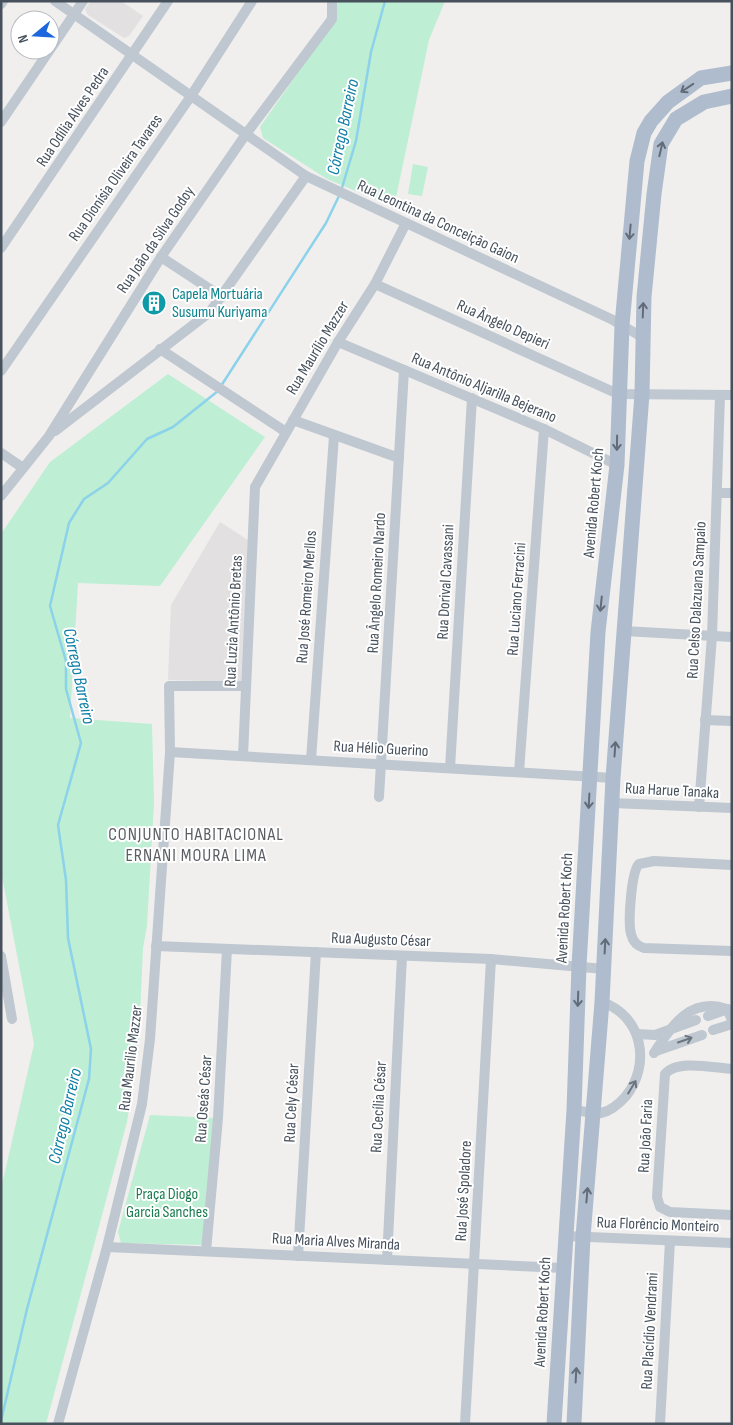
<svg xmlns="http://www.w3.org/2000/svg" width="733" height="1425" viewBox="0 0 733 1425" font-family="'Sofia Sans Condensed',sans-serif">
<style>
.education{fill:#e2e0e0}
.green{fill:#beeed3}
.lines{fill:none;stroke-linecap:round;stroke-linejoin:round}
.stream{stroke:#8bd2ea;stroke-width:2.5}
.street{stroke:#bfc8d0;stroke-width:10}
.primary{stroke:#afbccd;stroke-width:15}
.oneway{stroke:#616c78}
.oneway2{stroke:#6b757f}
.labels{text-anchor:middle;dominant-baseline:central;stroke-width:4;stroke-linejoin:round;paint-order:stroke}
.street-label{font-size:16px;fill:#47515c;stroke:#fff}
.culture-label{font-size:16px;fill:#0d838f;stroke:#fff;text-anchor:start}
.park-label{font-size:16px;fill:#197c4f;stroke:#fff}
.water-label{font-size:18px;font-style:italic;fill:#0f7fa7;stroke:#fff}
.neighbourhood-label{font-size:18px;letter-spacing:1px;fill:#5b5e63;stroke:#fff}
</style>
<rect width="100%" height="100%" fill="#f1efee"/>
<g class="education">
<polygon points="91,1 121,1 143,16 129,36 124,38 88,15 85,9"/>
<polygon points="220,522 248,540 241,682 168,680 171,605"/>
</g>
<g class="green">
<polygon points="338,1 445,1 429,40 394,207 327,179 263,138 260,127 333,23"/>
<polygon points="413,164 428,167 422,196 408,194"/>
<polygon points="168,374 265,437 160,586 78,583 70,718 152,724 154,802 147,926 143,948 139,1040 127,1122 46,1424 1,1424 1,1189 34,1044 1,871 1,534 50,462"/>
<polygon points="150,1115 218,1118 203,1245 121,1243 118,1232"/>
</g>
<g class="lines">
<g class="stream">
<polyline points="341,191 356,141 371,52 385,1"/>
<polyline points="221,386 326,223 339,196"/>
<polyline points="1,1421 27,1309 89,1079 91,1049 68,938 66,880 58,825 81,743 66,689 66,661 50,606 69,523 84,499 108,483 147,439 173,427 218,391"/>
</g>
<g class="street">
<polyline points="55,1 306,176 611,319 642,337"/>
<polyline points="1,4 3,1"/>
<polyline points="1,122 83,1"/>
<polyline points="1,248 168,1"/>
<polyline points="161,257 222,297"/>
<polyline points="375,284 618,394 732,395"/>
<polyline points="338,342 544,429 617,465"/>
<polyline points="160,349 286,432"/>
<polyline points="1,371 191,96 252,1"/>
<polyline points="293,420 399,458"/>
<polyline points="55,431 210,312 306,176"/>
<polyline points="1,453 23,468"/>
<polyline points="717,493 732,493"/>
<polyline points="1,496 49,436 161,257 246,134 332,19 332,1"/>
<polyline points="624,631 732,637"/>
<polyline points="705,720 732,721"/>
<polyline points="170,752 613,778"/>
<polyline points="243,756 255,487 338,342 375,284 406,223"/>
<polyline points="311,760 334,436"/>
<polyline points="450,768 472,398"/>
<polyline points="519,772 544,429"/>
<polyline points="379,797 404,370"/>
<polyline points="612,803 732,808"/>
<polyline points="699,807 712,636 720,395"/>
<path d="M732,865L654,861L639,864C631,872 628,923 631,934C633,942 637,946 644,948L732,951"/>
<polyline points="156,946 491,959 604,969"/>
<polyline points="1,956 12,1019"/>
<polyline points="708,1016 728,1009"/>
<polyline points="713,1030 732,1024"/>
<polyline points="637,1034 655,1035 696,1020"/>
<polyline points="656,1051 702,1035"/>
<path d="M654,1053C672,1026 690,996 727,1009L732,1020"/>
<path d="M732,1069C714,1068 677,1059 665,1074L657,1197L660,1207L670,1212L732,1215"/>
<path d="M574,1110C583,1111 592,1114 601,1113C611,1111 619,1104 626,1096C651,1065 643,1016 602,1002"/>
<polyline points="565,1236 732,1243"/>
<polyline points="107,1247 563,1268"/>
<polyline points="206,1251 218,1118 227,949"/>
<polyline points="298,1256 316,952"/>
<polyline points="387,1260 402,956"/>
<polyline points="58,1424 107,1247 142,1104 150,1039 170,752 169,686 246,686"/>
<polyline points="465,1424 491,959"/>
<polyline points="660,1424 670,1241"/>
</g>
<g class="primary">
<polyline points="554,1424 574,1110 579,966 598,632 617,465 622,325 637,161 644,133 651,121 668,102 701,78 732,73"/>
<polyline points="574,1424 583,1237 602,1002 613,778 642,394 644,297 654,194 661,144 676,119 704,102 732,96"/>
</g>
</g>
<defs><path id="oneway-shaft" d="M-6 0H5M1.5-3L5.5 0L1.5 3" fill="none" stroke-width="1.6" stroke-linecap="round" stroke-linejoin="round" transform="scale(1.25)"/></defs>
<g class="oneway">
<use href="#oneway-shaft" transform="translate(687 88) rotate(146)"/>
<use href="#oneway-shaft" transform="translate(661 149) rotate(-77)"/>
<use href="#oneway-shaft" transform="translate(630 232) rotate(95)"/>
<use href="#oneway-shaft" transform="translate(643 310) rotate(-88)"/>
<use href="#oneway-shaft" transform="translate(617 443) rotate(91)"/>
<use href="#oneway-shaft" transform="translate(601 604) rotate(96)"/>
<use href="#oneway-shaft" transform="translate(615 749) rotate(-86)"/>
<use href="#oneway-shaft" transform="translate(589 801) rotate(93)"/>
<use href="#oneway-shaft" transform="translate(605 946) rotate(-87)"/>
<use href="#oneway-shaft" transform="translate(578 999) rotate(92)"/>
<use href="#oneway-shaft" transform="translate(587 1195) rotate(-85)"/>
<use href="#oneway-shaft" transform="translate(576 1375) rotate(-87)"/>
</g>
<g class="oneway2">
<use href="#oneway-shaft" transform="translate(685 1040) rotate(-19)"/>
<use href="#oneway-shaft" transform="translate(632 1087) rotate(-59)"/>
</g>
<defs>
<symbol id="building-disc" viewBox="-11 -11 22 22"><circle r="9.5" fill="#0f9aa8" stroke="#fff"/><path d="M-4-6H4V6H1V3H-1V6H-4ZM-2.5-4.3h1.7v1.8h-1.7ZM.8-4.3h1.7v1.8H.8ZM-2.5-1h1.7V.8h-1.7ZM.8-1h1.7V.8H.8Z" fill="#fff"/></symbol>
</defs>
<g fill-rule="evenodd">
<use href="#building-disc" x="140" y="289" width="28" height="28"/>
</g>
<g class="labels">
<g class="street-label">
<text transform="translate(73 117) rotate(-56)">Rua Odília Alves Pedra</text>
<text transform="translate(116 178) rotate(-55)">Rua Dionísia Oliveira Tavares</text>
<text transform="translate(438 222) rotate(25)">Rua Leontina da Conceição Gaion</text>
<text transform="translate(156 240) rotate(-56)">Rua João da Silva Godoy</text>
<text transform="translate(503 325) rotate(24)">Rua Ângelo Depieri</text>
<text transform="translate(318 348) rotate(-59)">Rua Maurílio Mazzer</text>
<text transform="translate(484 388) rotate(23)">Rua Antônio Aljarilla Bejerano</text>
<text transform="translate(594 503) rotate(-85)">Avenida Robert Koch</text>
<text transform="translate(446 582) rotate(-87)">Rua Dorival Cavassani</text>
<text transform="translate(377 583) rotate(-87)">Rua Ângelo Romeiro Nardo</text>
<text transform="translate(307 597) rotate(-86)">Rua José Romeiro Merllos</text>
<text transform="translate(517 599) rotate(-86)">Rua Luciano Ferracini</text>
<text transform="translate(697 600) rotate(-87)">Rua Celso Dalazuana Sampaio</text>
<text transform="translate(234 621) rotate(-87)">Rua Luzia Antônio Bretas</text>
<text transform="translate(381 749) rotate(3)">Rua Hélio Guerino</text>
<text transform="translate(672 791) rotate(3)">Rua Harue Tanaka</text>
<text transform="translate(565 908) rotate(-87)">Avenida Robert Koch</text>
<text transform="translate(381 940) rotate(2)">Rua Augusto César</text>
<text transform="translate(131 1058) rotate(-83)">Rua Maurilio Mazzer</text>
<text transform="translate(204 1099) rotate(-86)">Rua Oseás César</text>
<text transform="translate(292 1103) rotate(-87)">Rua Cely César</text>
<text transform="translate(379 1107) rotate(-87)">Rua Cecília César</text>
<text transform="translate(646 1136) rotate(-87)">Rua João Faria</text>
<text transform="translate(464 1191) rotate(-87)">Rua José Spoladore</text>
<text transform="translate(658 1225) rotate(2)">Rua Florêncio Monteiro</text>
<text transform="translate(336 1242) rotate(3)">Rua Maria Alves Miranda</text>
<text transform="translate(543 1312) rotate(-87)">Avenida Robert Koch</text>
<text transform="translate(650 1331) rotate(-87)">Rua Placídio Vendrami</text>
</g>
<g class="culture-label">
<text x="172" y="294">Capela Mortuária<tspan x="172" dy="18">Susumu Kuriyama</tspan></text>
</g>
<g class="park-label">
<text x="167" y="1194">Praça Diogo<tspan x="167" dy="18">Garcia Sanches</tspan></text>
</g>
<g class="water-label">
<text transform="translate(343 127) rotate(-78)">Córrego Barreiro</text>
<text transform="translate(79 676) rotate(78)">Córrego Barreiro</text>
<text transform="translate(65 1116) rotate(-77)">Córrego Barreiro</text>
</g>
<g class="neighbourhood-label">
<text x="196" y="834">CONJUNTO HABITACIONAL<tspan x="196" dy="21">ERNANI MOURA LIMA</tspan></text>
</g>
</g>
<rect width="733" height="1425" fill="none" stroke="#47515c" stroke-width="5"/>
<g transform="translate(35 35) rotate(252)"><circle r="24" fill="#ffffff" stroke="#b5b9be"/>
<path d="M0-4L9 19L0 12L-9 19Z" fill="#1c67dd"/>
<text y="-8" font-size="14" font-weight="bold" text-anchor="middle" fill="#47515c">N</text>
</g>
</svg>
